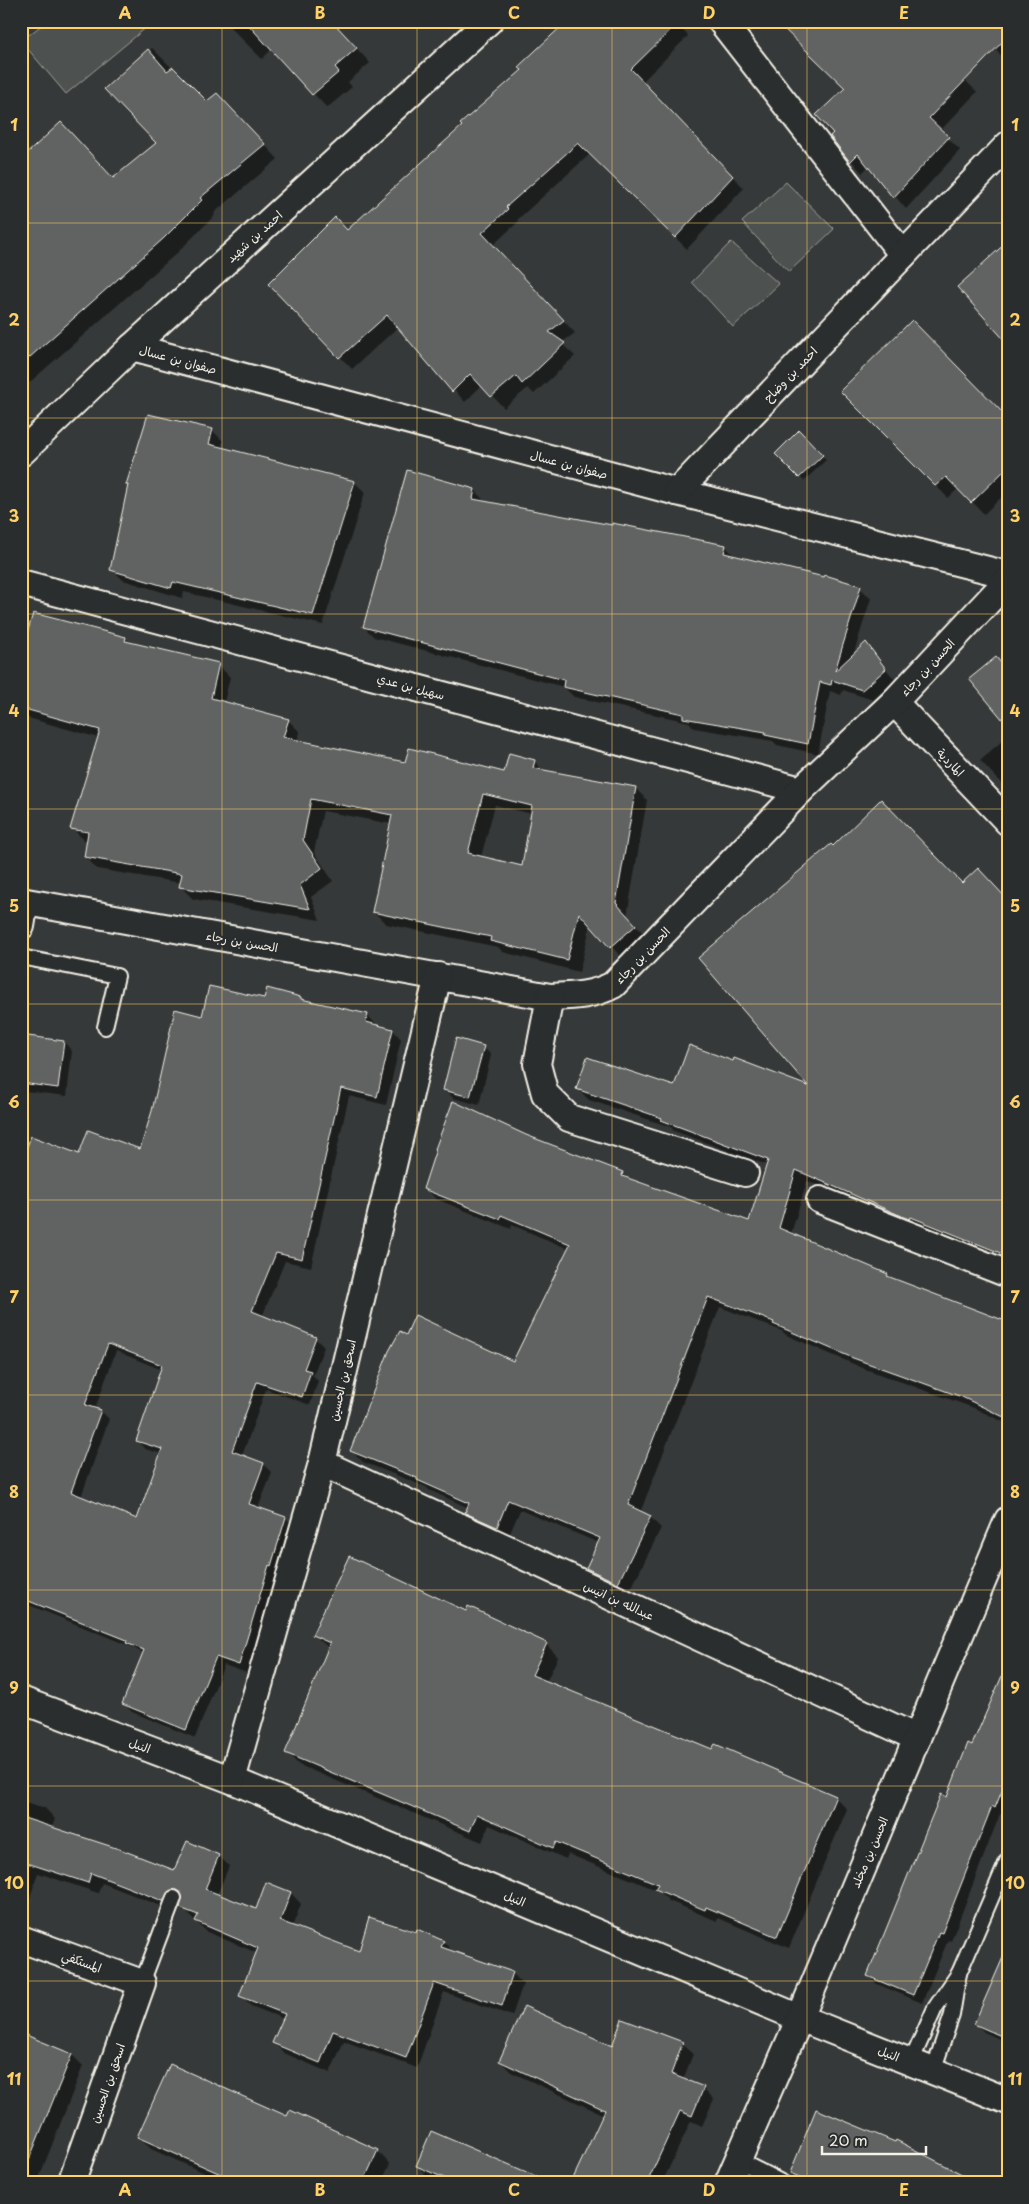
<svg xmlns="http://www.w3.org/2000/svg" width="1029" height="2204" viewBox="0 0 1029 2204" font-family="'Playpen Sans','Playpen Sans Arabic',sans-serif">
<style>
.green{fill:#4e514f;stroke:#a1a19c}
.shadow{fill:#0007;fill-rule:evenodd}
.building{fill:#616362;stroke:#f4f1e8;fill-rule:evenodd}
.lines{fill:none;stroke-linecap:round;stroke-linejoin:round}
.service-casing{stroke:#f4f1e8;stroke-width:18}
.minor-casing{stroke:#f4f1e8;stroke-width:30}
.service{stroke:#2a2d2e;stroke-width:14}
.minor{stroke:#2a2d2e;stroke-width:26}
.grid{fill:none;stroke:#ffd166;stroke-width:1;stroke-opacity:0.55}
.labels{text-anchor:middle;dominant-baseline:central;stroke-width:4.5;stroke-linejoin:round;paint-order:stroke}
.street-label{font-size:12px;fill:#f4f1e8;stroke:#2a2d2e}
.neatline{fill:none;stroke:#ffd166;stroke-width:2}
.grid-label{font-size:16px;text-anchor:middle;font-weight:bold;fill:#ffd166}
</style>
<rect width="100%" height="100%" fill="#363939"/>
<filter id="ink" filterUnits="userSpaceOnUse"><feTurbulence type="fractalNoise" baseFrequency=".02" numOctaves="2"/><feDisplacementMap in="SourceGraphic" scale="10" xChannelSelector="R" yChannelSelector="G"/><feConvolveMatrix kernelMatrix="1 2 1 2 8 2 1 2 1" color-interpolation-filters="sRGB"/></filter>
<g filter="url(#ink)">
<g class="green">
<polygon points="47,21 154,21 66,94 21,41"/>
<polygon points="786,182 834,229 789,272 742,222"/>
<polygon points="731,242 779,284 733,327 692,282"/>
</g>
<g class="shadow">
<polygon points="176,21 186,21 181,26"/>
<polygon points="224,21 343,21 337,27 370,63 348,82 352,87 327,108 272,49 262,59"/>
<polygon points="675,21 688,36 642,82 744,188 687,249 590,154 517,220 519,221 493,245 575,333 561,343 575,356 534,394 528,388 504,408 482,385 465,402 398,327 352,369 270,284 347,231"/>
<polygon points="1008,21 1008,60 1007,61 995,49"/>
<polygon points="152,48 207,103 231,109 278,159 214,213 215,215 177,253 21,390 21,161 114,179 158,143 106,89"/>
<polygon points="965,80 977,92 940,131 960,150 906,209 869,166 862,173 831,136"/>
<polygon points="842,391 1008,419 1008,491 984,514 959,488 948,498"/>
<polygon points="212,430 223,441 221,449 354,482 365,492 323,625 184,592 182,598 123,580 112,569"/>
<polygon points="799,432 826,460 804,481 777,454"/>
<polygon points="408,471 475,490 485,502 725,546 736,557 860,588 871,598 853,656 866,644 895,680 873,700 843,690 841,695 830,691 818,754 777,745 773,741 694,728 689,722 574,697 564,687 374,637 364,627"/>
<path d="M21,635L28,637L125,638L130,643L218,665L230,677L224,702L288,720L300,732L297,741L406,764L505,774L534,761L545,772L635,788L647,800L627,916L647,937L623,959L591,924L579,972L503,952L498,947L386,924L374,912L391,824L323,811L314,852L333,881L311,897L320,920L193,899L181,887V883L97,869L85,857L88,841L84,840L72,828L99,738L21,716ZM495,805L532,814L523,868L481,857Z"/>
<polygon points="1008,736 1008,791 980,760"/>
<polygon points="962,884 1008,901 1008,1262 921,1229 807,1181 791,1234 887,1276 1008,1345 1008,1424 974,1408 865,1369 786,1335 782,1331 720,1307 640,1513 650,1517 661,1528 629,1593 598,1579 587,1568 599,1543 520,1510 508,1538 478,1524 467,1512 469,1508 429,1490 426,1487 363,1462 352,1451 407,1337 514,1362 569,1249 512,1225 511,1229 436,1199 425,1188 526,1136 622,1173 629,1180 750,1222 767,1165 674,1131 671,1127 589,1100 578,1089 812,1089"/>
<path d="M301,998L303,1001L367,1015L376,1024L375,1026L393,1030L401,1039L386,1105L349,1096L311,1267L285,1261L262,1317L315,1338L324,1347L313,1375L318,1381L310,1405L266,1389L242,1456L263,1464L272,1473L258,1508L286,1518L294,1526L279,1574L277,1573L247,1673L224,1665L195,1738L132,1712L124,1704L144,1654L132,1647L29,1605L28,1609L21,1606V1406L80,1155L140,1151L203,1017L265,1000ZM116,1351L162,1370L137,1441L145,1449L162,1454L138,1521L81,1497L109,1419L101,1411L95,1409Z"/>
<polygon points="23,1036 64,1042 72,1051 67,1096 25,1091 21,1087"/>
<polygon points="483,1047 491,1055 479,1105 453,1098 445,1089"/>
<polygon points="466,1613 546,1644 558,1657 546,1682 713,1751 835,1797 847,1809 789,1948 718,1918 717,1921 669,1901 659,1891 568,1854 566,1859 489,1825 482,1842 299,1765 287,1753 329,1648 313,1635"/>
<polygon points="1008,1651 1008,1661 1004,1658"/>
<polygon points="1008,1665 1008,1806 1004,1815 1000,1814 951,1941 948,1940 922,2003 877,1984 868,1975 973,1746"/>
<polygon points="21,1801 45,1808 55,1819 52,1828 174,1872 219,1856 229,1866 217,1895 257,1911 291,1893 301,1904 292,1927 360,1953 417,1933 418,1930 444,1942 454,1953 512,1973 523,1984 512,2016 444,1992 417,2068 344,2041 330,2073 284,2053 274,2043 284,2019 251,2006 241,1995 257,1953 207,1932 181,1907 183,1901 180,1901 174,1911 102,1883 98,1893 38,1873 21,1925"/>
<polygon points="1008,1947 1008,2043 984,2032 976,2024"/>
<polygon points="623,2021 682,2043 693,2054 683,2080 703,2088 714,2099 702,2126 691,2121 662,2183 572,2183 604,2115 511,2072 500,2061 613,2048"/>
<polygon points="21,2035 72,2055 83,2066 37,2183 21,2183"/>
<polygon points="288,2117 377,2151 390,2164 381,2183 227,2183 151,2149 139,2137"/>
<polygon points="417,2165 549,2183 422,2183 425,2173"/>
<polygon points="791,2173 976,2183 801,2183"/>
</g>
<g class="building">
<polygon points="245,21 332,21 357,48 335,67 339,72 312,95"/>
<polygon points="567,21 680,21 631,69 733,176 675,238 578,143 506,207 508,209 482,233 564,320 549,332 565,343 522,384 516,376 491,397 470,374 452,392 387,315 339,358 268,284 335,217 347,230 462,126 460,124 522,70 518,67"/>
<polygon points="776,21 1008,21 1008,36 929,118 949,137 893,198 858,154 850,162 830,136 833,133 816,115 845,88"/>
<polygon points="148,49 167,71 173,67 207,101 217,93 265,144 200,198 202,200 163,239 21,365 21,159 61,122 113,178 156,143 104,89"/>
<polygon points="1008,241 1008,344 957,287"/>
<polygon points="912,320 1008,418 1008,467 971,503 946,477 935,486 840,391"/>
<polygon points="148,414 213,429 209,444 355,481 313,615 173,582 171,588 110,570 128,485 126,485"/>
<polygon points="799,430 823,455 799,478 775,454"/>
<polygon points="407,470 475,489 473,499 612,525 612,523 726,545 724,553 824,577 825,575 861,586 835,671 866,642 886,669 862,690 832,680 831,685 820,682 808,744 765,735 766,732 683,718 683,714 563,687 564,680 363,627"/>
<path d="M33,613L126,637L125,641L219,663L211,698L289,719L283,737L405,762L409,748L504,772L509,753L535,760L533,768L636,787L616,903L636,925L610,948L579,913L567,960L490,941L491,937L372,912L392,815L311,799L303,840L322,868L300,885L310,909L179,887L182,874L84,857L88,832L70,829L100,730L21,708V655ZM483,794L532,806L522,866L468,853Z"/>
<polygon points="996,657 1008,671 1008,726 969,679"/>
<polygon points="881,799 962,883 978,868 1008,900 1008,1256 911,1217 910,1219 897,1214 796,1170 779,1228 888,1274 887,1276 1008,1322 1008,1419 962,1397 853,1358 773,1324 774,1322 708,1297 628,1505 651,1516 618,1583 586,1568 600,1538 508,1500 497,1527 465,1513 469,1503 417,1480 417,1478 350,1451 389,1351 400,1331 406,1335 415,1315 513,1361 570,1244 501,1215 500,1219 423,1189 436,1149 435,1149 453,1101 526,1135 623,1172 622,1176 749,1221 768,1160 661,1120 662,1118 576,1089 587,1057 674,1086 689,1045 733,1061 734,1058 808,1086 698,958 831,844 833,846"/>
<path d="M209,986L264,998L267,988L301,997V999L368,1014L366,1022L393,1029L377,1097L341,1088L302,1259L276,1253L252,1311L316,1337L304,1369L311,1371L302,1397L257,1382L232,1451L264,1463L249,1504L286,1517L271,1566L269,1565L239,1665L216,1657L186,1730L122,1704L144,1650L126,1643L127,1640L21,1598V1163L31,1136L79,1154L88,1130L140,1149L152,1111L175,1009L202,1016ZM108,1344L162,1365L136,1441L162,1449L137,1519L71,1492L101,1410L85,1405Z"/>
<polygon points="21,1035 64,1041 58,1088 21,1083"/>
<polygon points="456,1038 484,1046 470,1097 443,1090"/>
<polygon points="349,1556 466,1611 468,1606 547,1643 532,1675 712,1749 715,1744 836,1796 777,1937 706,1907 705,1910 655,1889 658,1884 556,1842 553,1848 477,1814 470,1831 285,1753 330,1643 312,1635"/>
<polygon points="1008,1662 1008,1776 995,1808 992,1806 942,1933 939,1932 913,1995 867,1976 941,1794 947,1797 968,1743 972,1745"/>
<polygon points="21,1817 122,1850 174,1870 187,1841 219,1855 205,1889 256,1909 266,1882 291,1892 280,1921 359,1951 369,1917 416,1932 417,1929 444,1941 441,1947 513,1972 502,2006 434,1983 406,2058 333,2031 320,2063 272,2043 285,2014 239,1996 258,1948 195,1921 198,1915 180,1908 182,1896 177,1890 168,1892 163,1901 91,1873 88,1883 21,1861"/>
<polygon points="1008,1946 1008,2039 974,2024"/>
<polygon points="524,2006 612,2046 622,2019 683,2042 671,2074 704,2087 692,2116 680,2111 647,2183 571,2183 605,2110 499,2061"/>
<polygon points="21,2033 72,2054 22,2177 21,2177"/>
<polygon points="170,2064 287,2116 290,2110 378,2150 363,2183 241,2183 137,2137"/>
<polygon points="816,2109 895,2142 896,2140 979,2183 813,2183 790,2173"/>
<polygon points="431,2131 552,2183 456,2183 416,2166"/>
</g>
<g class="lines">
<defs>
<g id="service">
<polyline points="21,957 117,976 105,1027"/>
<polyline points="142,1983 174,1898"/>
<polyline points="911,2062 935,2008 959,1973 1008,1859"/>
<polyline points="933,2071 952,2015 959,1973"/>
<polyline points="738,2160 783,2183"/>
</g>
<g id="minor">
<polyline points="721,21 903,255"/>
<polyline points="132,347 677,492 1008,575"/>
<polyline points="21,453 132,347 489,21"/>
<polyline points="677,492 1008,145"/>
<polyline points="21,583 801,790"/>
<polyline points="894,702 1008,822"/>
<path d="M21,901L550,997C573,996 592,996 613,985L801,790L894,702L1008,580"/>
<polyline points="21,926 25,902"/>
<polyline points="550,997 537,1064 545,1094 569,1118 745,1173"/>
<polyline points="820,1200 1008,1274"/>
<polyline points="322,1463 917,1738"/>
<polyline points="21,1700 232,1780 800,2018 1008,2101"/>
<polyline points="232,1780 322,1463 438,976"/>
<polyline points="21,1939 142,1983 71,2183"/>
<polyline points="728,2183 800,2018 1008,1520"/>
</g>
</defs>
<use href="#service" class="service-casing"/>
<use href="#minor" class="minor-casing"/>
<use href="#service" class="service"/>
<use href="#minor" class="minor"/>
</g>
</g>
<path class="grid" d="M222,21V2183M417,21V2183M612,21V2183M807,21V2183M21,223H1008M21,418H1008M21,614H1008M21,809H1008M21,1004H1008M21,1200H1008M21,1395H1008M21,1590H1008M21,1786H1008M21,1981H1008"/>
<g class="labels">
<g class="street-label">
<text transform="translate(254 236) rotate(-42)">احمد بن شهيد</text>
<text transform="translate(178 359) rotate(15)">صفوان بن عسال</text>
<text transform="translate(790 374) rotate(-46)">احمد بن وضاح</text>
<text transform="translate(569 464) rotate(15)">صفوان بن عسال</text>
<text transform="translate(927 667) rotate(-47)">الحسن بن رجاء</text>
<text transform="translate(411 686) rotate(15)">سهيل بن عدي</text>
<text transform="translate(951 762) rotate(46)">الماردية</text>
<text transform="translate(242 941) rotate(10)">الحسن بن رجاء</text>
<text transform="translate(642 955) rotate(-46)">الحسن بن رجاء</text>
<text transform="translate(342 1380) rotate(-77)">اسحق بن الحسين</text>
<text transform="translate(619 1600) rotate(25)">عبدالله بن انيس</text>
<text transform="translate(140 1745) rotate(21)">النيل</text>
<text transform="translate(869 1852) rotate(-67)">الحسن بن مخلد</text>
<text transform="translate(515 1898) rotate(23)">النيل</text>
<text transform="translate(82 1961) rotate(20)">المستكفي</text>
<text transform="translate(889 2053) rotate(22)">النيل</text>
<text transform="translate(107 2083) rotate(-71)">اسحق بن الحسين</text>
</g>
</g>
<rect width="1029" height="2204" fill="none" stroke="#2a2d2e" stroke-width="55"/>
<path d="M822 2146v8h104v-8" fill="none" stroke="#f4f1e8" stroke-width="2.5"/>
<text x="829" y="2146" font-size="15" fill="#f4f1e8" stroke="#2a2d2e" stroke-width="4" paint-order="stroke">20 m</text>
<rect x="28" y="28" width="974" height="2148" class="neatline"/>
<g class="grid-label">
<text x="125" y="19">A</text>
<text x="320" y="19">B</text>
<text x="514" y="19">C</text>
<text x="709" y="19">D</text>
<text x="904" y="19">E</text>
<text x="14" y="131">1</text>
<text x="1015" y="131">1</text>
<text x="14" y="326">2</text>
<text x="1015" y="326">2</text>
<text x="14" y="522">3</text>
<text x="1015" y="522">3</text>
<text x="14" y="717">4</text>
<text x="1015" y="717">4</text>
<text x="14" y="912">5</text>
<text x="1015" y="912">5</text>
<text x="14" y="1108">6</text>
<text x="1015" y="1108">6</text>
<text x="14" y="1303">7</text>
<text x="1015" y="1303">7</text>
<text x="14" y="1498">8</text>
<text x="1015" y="1498">8</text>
<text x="14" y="1694">9</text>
<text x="1015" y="1694">9</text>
<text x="14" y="1889">10</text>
<text x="1015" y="1889">10</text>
<text x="14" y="2085">11</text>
<text x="1015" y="2085">11</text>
<text x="125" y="2196">A</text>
<text x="320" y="2196">B</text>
<text x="514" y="2196">C</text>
<text x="709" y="2196">D</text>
<text x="904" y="2196">E</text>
</g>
</svg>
